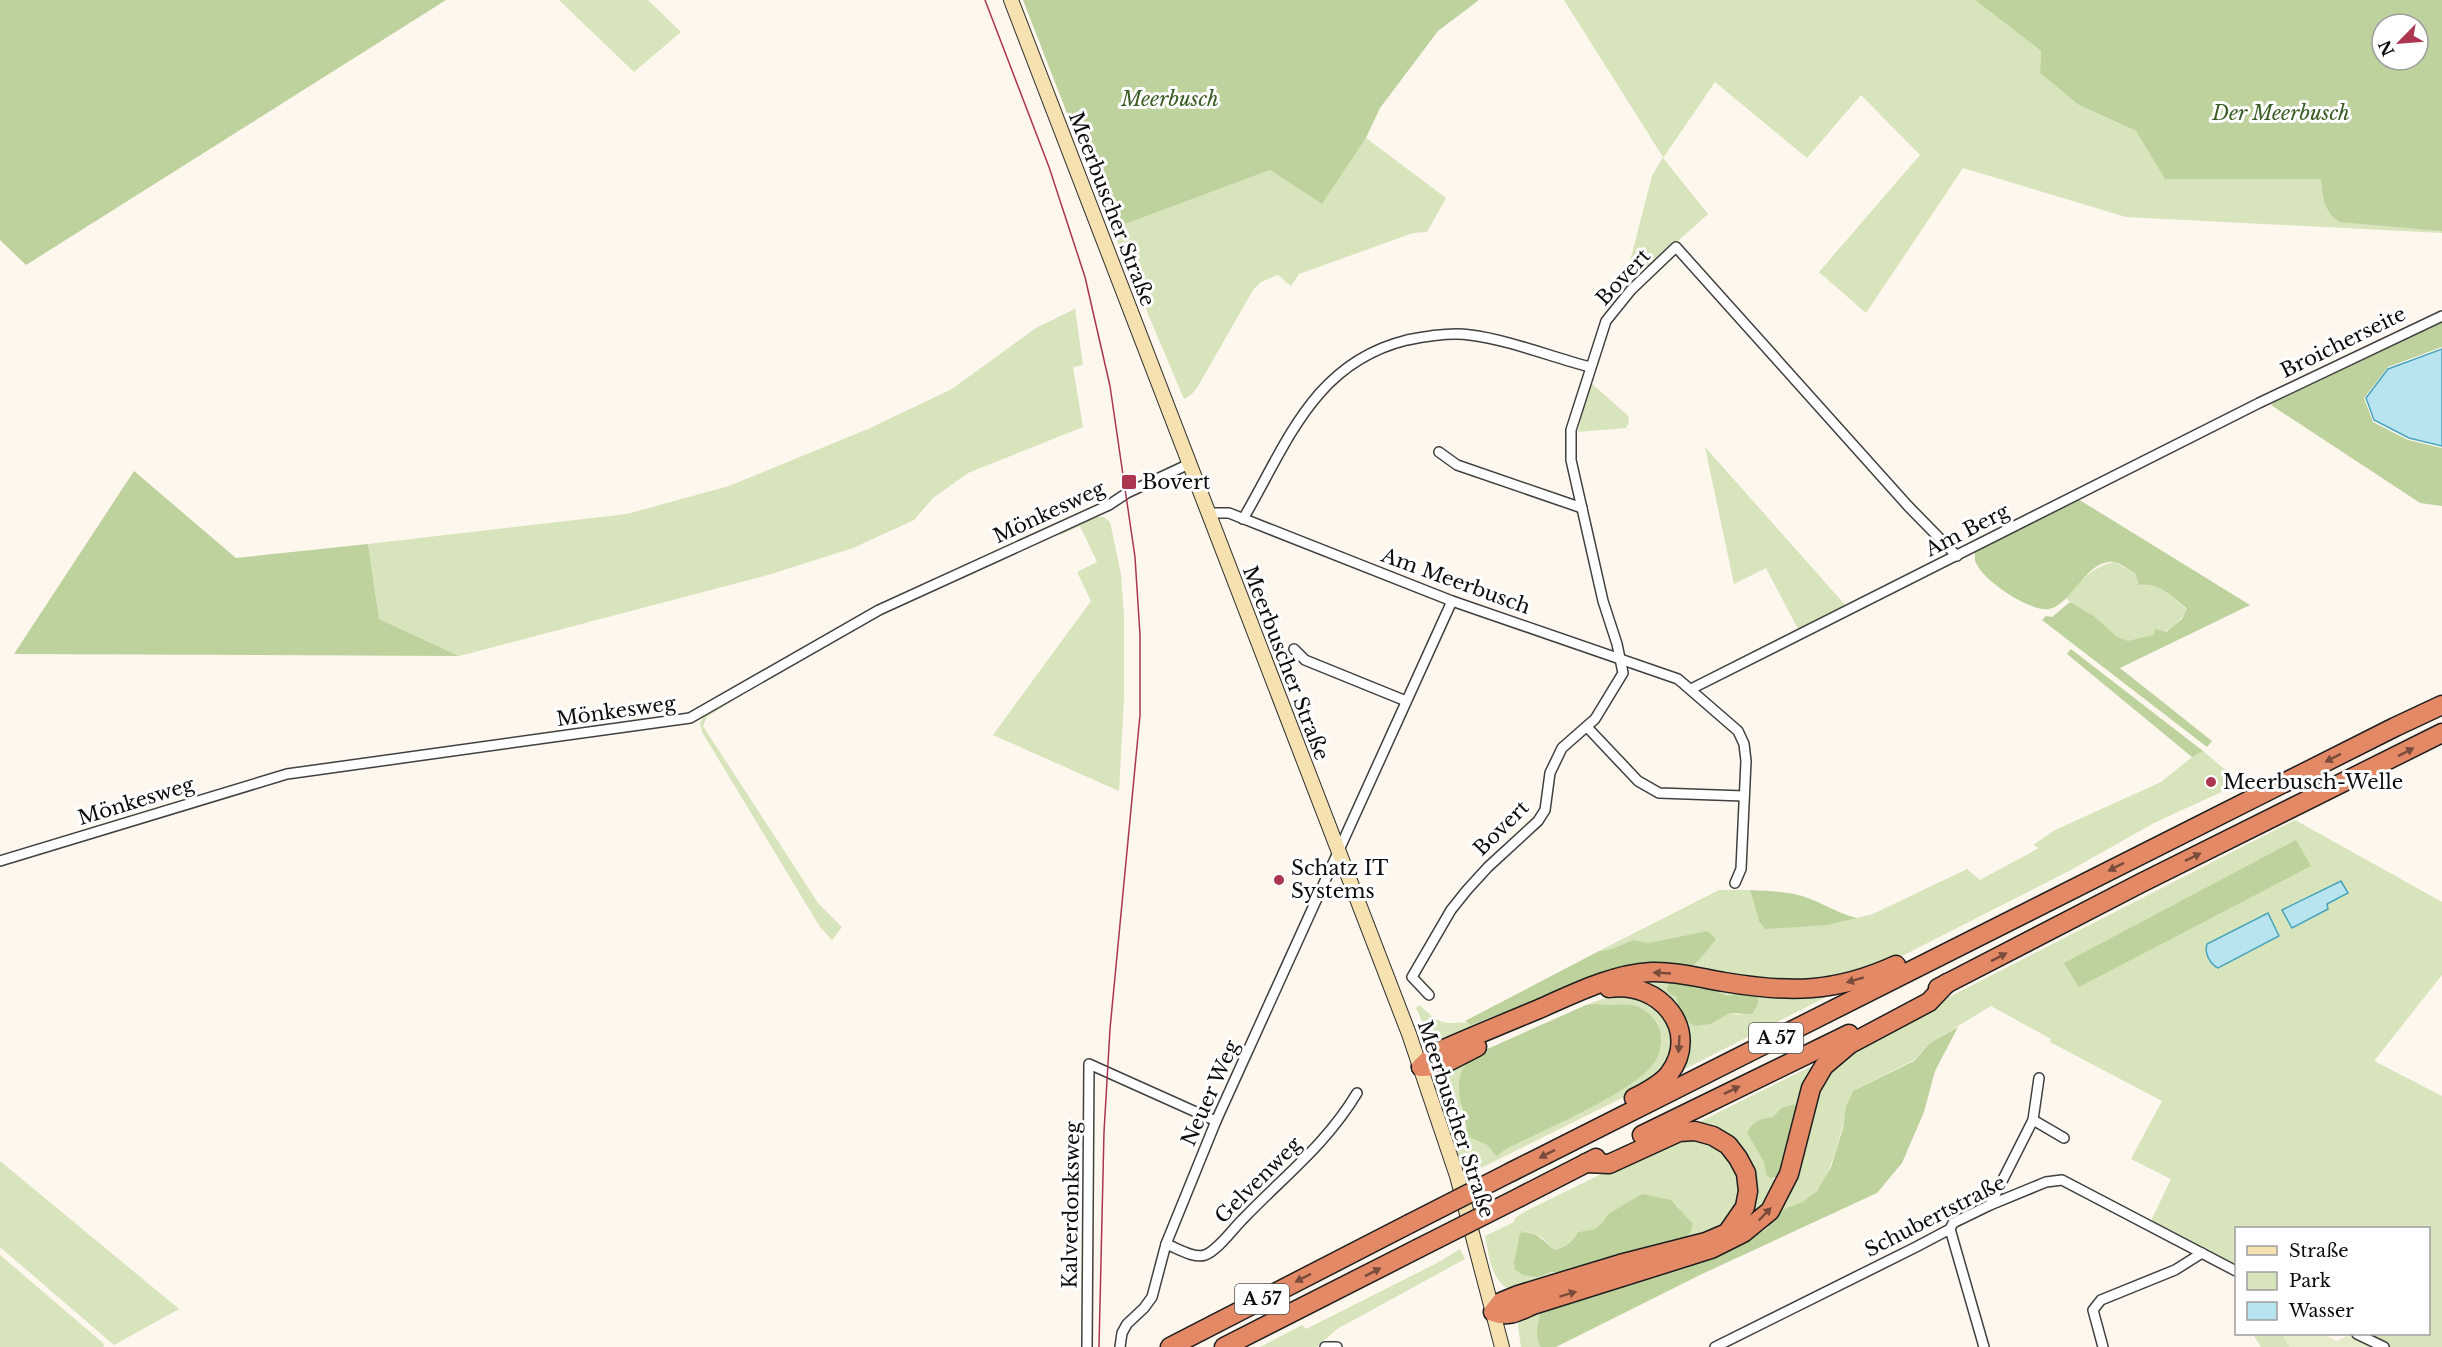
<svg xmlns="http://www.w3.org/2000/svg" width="2442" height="1347" viewBox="0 0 2442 1347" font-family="'Libre Baskerville',serif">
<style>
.green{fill:#d7e4bc;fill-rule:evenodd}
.forest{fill:#bed29d;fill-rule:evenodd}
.pitch{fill:#e7eccc}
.water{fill:#b8e4ef;stroke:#48a4bd;stroke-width:1.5}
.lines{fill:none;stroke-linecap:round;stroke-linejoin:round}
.minor-casing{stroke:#404040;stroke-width:12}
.secondary-casing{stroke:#2f2f2f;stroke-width:16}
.motorway-casing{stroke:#1e1e1e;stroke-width:21}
.minor{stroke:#fff;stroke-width:9}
.secondary{stroke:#f6e2b0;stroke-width:14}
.motorway{stroke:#e48966;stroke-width:18}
.tram{stroke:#ac3550;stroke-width:1.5}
.motorway-bridge-casing{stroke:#1e1e1e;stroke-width:21;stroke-linecap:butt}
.motorway-bridge{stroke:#e48966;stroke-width:18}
.oneway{fill:#784b3a}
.poi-dot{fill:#ac3550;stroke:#fff;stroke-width:2}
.labels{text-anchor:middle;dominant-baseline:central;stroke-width:6;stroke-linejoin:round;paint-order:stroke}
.shield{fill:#fff;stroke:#565656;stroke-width:1.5}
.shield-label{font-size:18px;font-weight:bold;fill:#0d0d0d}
.park-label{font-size:20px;font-style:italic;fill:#3a5d25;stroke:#fff}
.street-label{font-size:20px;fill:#0d0d0d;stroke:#fff}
.poi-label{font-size:20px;fill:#0d0d0d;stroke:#fff;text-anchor:start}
</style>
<rect width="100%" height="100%" fill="#fdf7ee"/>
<g class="green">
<polygon points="559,0 648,0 681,32 634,72"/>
<path d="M1564,0H1975L2041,51L2040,73L2079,105L2136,131L2165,179L2146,133L2093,108L2442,0V233L2126,217L1963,168L1866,313L1819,272L1920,155L1861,95L1807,158L1715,82L1663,158L1708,214L1642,273L1629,265L1652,176L1663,157ZM2382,24H2418V60H2382Z"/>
<polygon points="1366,138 1446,198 1427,232 1413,233 1299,274 1291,286 1278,275 1261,282 1253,290 1198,386 1192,394 1184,399 1112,229 1270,170 1322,204"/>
<polygon points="1075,309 1083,365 1073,367 1083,427 968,473 933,498 914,520 853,548 768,575 459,656 379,619 368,544 627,514 729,486 868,429 952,389 1036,328"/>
<polygon points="1589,381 1628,416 1629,422 1626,428 1578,432"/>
<polygon points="1705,447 1847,607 1799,631 1766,568 1734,584"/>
<polygon points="1098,517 1104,517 1110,522 1121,574 1124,617 1124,698 1119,791 993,735 1091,601 1077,572 1097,562 1080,526 1060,535 1058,531"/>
<path d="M2114,562L2135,573L2139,584C2159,582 2173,597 2187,610C2178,628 2149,644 2128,641C2114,639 2104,624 2094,616C2085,610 2074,606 2066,598C2080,581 2092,567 2114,562Z"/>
<polygon points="797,660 707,717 703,726 818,903 842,927 832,940 820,927 702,732 700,723 704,715"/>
<path d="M2203,751L2241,783L2154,823L2069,871L1900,957L1874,968L1828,980L1795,983L1679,967L1436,1043L1432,1042L1416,1008L1420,1005C1430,1015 1438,1024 1453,1023C1461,1023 1464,1021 1472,1025L1618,968L1650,963L1691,967L1707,931L1648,943L1633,940L1612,949L1599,951L1719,890H1750L1759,921L1828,925L1873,914L1967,869L1980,880L2039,848L2033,845L2055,830L2161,782L2192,757Z"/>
<path d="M2295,820L2442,902V975L2374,1061L2442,1096V1347H2389L2363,1334H2428V1228H2236V1268L2150,1223L2171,1179L2131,1159L2162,1101L2050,1042L2051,1039L1991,1006L1930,1043L1914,1060L1853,1091C1838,1128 1834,1211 1778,1210L1818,1090L1828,1072L1873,1036Z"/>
<path d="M1631,979L1842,989L1675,1074L1683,1027ZM1677,981L1701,989L1708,988L1728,996L1739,993L1740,1015L1730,1013L1718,1019L1689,1022L1677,1005Z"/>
<path d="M1622,995L1656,1004L1670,1025L1672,1048L1664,1069L1636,1091L1465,1176L1438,1089C1436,1069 1460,1061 1476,1054C1472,1066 1461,1095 1461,1107C1461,1112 1465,1130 1467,1136L1487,1145L1497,1157L1503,1151C1535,1134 1665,1081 1661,1041C1660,1032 1652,1020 1647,1012L1625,1004L1586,1005L1610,996Z"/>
<path d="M1826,1059L1776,1195L1743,1230L1749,1171L1689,1127ZM1794,1104L1775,1179H1770L1767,1176L1765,1162L1747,1133C1752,1121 1761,1118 1773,1117L1781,1108Z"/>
<path d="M1695,1139C1705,1141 1716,1145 1724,1153C1743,1172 1746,1210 1721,1227C1711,1234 1694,1238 1682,1242L1681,1213L1678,1206L1642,1195L1608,1214L1603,1222L1595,1229L1578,1232C1572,1242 1567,1247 1555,1250L1541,1237L1527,1231C1518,1243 1513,1255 1515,1270C1528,1279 1535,1275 1549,1273C1557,1271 1567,1273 1575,1273L1511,1290C1491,1282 1489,1255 1485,1236L1514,1222L1515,1218L1526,1211L1636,1157L1680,1140Z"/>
<polygon points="0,1161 179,1309 114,1345 0,1247"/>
<polygon points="1460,1249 1465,1259 1337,1329 1317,1347 1260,1347 1302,1325 1306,1329 1437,1263"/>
<polygon points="0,1255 104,1344 103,1347 0,1347"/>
<path d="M1540,1311C1539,1323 1533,1337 1541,1347H1521L1517,1319Z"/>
<polygon points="2253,1334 2282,1334 2290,1347 2261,1347"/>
</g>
<g class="forest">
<polygon points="0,0 446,0 26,265 0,240"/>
<polygon points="1023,0 1479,0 1438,31 1380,108 1366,138 1322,204 1270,170 1112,229"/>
<path d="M1975,0H2442V231L2340,222C2323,211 2323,197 2321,179H2165L2136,131L2079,105L2040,73L2041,51ZM2382,24H2418V60H2382Z"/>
<polygon points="2442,320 2442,347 2388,367 2364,398 2373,422 2408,440 2442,448 2442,506 2420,503 2271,405 2276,400"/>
<polygon points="134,471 236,558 368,544 379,619 459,656 14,654"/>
<path d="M2078,499L2250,605L2120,668L2212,741L2207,747L2042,620L2046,616L2052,617L2070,602L2094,616L2117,637L2128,641L2154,635L2155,629L2166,632L2182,619L2187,609C2173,597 2159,582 2139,585L2135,573C2129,570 2121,563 2114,562C2086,559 2071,606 2049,609C2030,612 1986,582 1977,565C1974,561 1975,557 1975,552L1982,547Z"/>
<polygon points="2071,649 2203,751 2192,757 2067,654"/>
<polygon points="2296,840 2311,866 2079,987 2064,963"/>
<path d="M1750,890C1764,891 1780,891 1794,894C1816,898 1835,913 1857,918L1828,925L1765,929L1759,921Z"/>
<polygon points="1707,931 1716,939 1700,959 1691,967 1650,963 1618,968 1471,1025 1465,1021 1599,951 1612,949 1633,940 1648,943"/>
<path d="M1677,981L1701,989L1708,988L1728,996L1739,993L1756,995C1761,1002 1756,1008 1752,1014L1730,1013L1710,1024L1694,1026C1685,1019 1676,1009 1677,997L1670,994L1666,989L1670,983Z"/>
<path d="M1595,1004C1609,1006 1623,1002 1636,1006C1647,1010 1655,1018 1659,1028C1663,1040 1661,1053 1654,1063C1633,1093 1539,1132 1503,1151L1497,1157L1487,1145L1467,1136C1466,1130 1466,1126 1465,1121C1459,1094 1451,1074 1476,1054L1586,1005Z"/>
<path d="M1958,1027L1935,1071L1924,1112L1902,1163L1877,1193L1702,1274L1556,1347H1541C1533,1337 1539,1323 1540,1311L1744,1244L1766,1229L1782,1210L1803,1202L1817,1191L1831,1167L1843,1128L1846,1107L1853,1091L1914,1061L1930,1043Z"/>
<path d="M1794,1104L1798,1108L1780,1175L1771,1179L1767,1176L1764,1162L1747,1133C1752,1121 1761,1118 1773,1117L1781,1108Z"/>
<path d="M1642,1194L1671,1200L1693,1224L1690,1233L1682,1242L1575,1273L1551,1272L1537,1277L1523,1275L1515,1270L1514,1262L1520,1233C1535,1229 1544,1242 1555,1250C1567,1247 1572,1242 1578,1232L1595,1229L1603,1222L1608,1214Z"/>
</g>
<polygon class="pitch" points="2282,1334 2323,1334 2337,1341 2351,1334 2377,1347 2290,1347"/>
<g class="water">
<polygon points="2442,349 2442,446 2409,438 2374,420 2366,398 2388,369"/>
<polygon points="2341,881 2348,893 2327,904 2328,909 2292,928 2282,910"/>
<path d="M2268,913L2279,936L2218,968C2210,964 2204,953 2207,944Z"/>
</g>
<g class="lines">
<defs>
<g id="minor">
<polyline points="1439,452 1457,465 1582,508"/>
<polyline points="1208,513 1229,513 1452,601 1678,679 1738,731 1744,744 1746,761 1741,869 1735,883"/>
<path d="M1243,519C1287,444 1313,363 1407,340C1427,336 1450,332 1470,335C1510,340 1551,357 1590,367"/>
<polyline points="1294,649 1305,660 1406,701"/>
<polyline points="1691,689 2259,403 2442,316"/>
<polyline points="1587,727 1638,781 1659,793 1744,796"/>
<polyline points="0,861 287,774 690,718 879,610 1109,505 1127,493 1189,464"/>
<polyline points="1429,995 1412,977 1451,910 1467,890 1488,867 1538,821 1545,810 1550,773 1562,748 1595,719 1623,673 1617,644 1603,601 1571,460 1571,430 1606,321 1631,290 1676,247 1908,506 1957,556"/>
<polyline points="2033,1120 2064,1138"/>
<polyline points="1990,1205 2033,1120 2039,1078"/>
<polyline points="1950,1229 1984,1347"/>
<path d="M1166,1244C1177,1248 1194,1259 1205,1255C1217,1251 1233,1229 1242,1220C1284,1176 1325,1146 1357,1093"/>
<polyline points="2357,1334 2384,1347"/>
<polyline points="1087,1347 1089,1064 1216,1121"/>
<polyline points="1120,1347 1122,1333 1127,1324 1144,1308 1152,1297 1166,1244 1216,1121 1452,601"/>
<polyline points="1325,1347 1337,1347"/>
<polyline points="1715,1347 1916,1247 1950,1229 1953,1223 1990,1205 2046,1182 2062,1180 2236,1271"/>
<polyline points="2103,1347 2093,1310 2101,1300 2175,1270 2202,1253"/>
</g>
<polyline id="secondary" points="1011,0 1409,1034 1457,1176 1502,1347"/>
<g id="motorway">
<path d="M1609,988C1659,980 1702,1030 1669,1074C1661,1084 1646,1092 1634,1098"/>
<polyline points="1938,988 2141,883 2442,733"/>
<path d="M1421,1067L1435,1053C1469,1038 1505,1023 1539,1009C1575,993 1613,974 1651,972C1675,971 1700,978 1724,982C1789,993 1835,993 1896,965"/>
<polyline points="1421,1067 1440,1066 1477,1047"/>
<polyline points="1642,1135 1849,1034"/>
<path d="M1586,1163L1609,1164L1679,1132L1695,1131L1713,1136L1728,1145L1738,1158L1746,1173L1748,1191L1745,1207L1727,1233L1706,1242L1620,1264L1518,1295L1501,1302L1493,1312C1509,1318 1519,1311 1533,1305L1711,1249L1743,1233L1770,1211L1789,1174L1811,1088L1824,1066L1850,1044L1929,1002L1947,983"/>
<polyline points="1511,1172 2395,727 2442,705"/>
<polyline points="1520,1197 1596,1158"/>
<polyline points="1170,1347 1409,1224"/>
<polyline points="1224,1347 1417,1249"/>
</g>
</defs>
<use href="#minor" class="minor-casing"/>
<use href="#secondary" class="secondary-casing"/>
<use href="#motorway" class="motorway-casing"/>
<use href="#minor" class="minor"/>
<use href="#secondary" class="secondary"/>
<use href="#motorway" class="motorway"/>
<polyline class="tram" points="985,0 1049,167 1085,277 1110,386 1135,557 1140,635 1140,715 1110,1029 1104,1132 1099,1347"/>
<defs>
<g id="motorway-bridge">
<polyline points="1409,1224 1511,1172"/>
<polyline points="1417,1249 1520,1197"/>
</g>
</defs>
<use href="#motorway-bridge" class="motorway-bridge-casing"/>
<use href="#motorway-bridge" class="motorway-bridge"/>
</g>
<defs><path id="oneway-solid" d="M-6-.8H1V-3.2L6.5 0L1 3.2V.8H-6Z" transform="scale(1.5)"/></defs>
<g class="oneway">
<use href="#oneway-solid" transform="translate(2406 752) rotate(-27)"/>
<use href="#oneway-solid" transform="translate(2333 758) rotate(153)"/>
<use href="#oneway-solid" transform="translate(2193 857) rotate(-26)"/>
<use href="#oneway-solid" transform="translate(2116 867) rotate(153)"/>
<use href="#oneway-solid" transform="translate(1999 957) rotate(-27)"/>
<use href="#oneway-solid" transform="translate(1662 973) rotate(-177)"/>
<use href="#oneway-solid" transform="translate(1855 980) rotate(164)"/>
<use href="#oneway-solid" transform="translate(1679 1044) rotate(93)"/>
<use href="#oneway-solid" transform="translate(1732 1090) rotate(-26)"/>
<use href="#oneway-solid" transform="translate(1547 1154) rotate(153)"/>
<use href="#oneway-solid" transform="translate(1765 1214) rotate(-46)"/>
<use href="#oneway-solid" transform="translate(1373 1272) rotate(-27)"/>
<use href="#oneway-solid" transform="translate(1303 1278) rotate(153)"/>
<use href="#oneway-solid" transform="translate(1568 1294) rotate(-17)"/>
</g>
<g class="poi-dot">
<rect x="1121" y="474" width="16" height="16" rx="3"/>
<circle cx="2211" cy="782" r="6"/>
<circle cx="1279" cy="880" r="6"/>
</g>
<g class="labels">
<g class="shield">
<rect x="1749" y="1023" width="54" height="30" rx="4.5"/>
<rect x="1235" y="1284" width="54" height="30" rx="4.5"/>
</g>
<g class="shield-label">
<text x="1776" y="1038">A 57</text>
<text x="1262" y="1299">A 57</text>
</g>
<g class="park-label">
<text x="1170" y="99">Meerbusch</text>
<text x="2281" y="113">Der Meerbusch</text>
</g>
<g class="street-label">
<text transform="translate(1112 209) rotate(69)">Meerbuscher Straße</text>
<text transform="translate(1623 277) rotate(-47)">Bovert</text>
<text transform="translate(2343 342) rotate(-26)">Broicherseite</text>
<text transform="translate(1049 512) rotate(-25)">Mönkesweg</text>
<text transform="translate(1967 530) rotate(-27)">Am Berg</text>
<text transform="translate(1456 581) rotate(20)">Am Meerbusch</text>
<text transform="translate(1286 663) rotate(69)">Meerbuscher Straße</text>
<text transform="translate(616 711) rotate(-8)">Mönkesweg</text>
<text transform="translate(136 801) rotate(-17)">Mönkesweg</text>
<text transform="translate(1501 828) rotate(-45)">Bovert</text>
<text transform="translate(1210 1093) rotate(-66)">Neuer Weg</text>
<text transform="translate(1456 1119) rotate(72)">Meerbuscher Straße</text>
<text transform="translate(1258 1180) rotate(-45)">Gelvenweg</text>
<text transform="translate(1071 1205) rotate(-89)">Kalverdonksweg</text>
<text transform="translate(1935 1216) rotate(-27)">Schubertstraße</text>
</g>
<g class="poi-label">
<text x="1142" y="482">Bovert</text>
<text x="2223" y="782">Meerbusch-Welle</text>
<text x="1291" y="868">Schatz IT<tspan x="1291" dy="23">Systems</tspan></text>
</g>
</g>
<rect x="2235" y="1227" width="195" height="108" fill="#ffffff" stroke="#9e9e9e" stroke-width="1.5"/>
<rect x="2247" y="1246" width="30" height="9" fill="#f6e2b0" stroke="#9e9e9e" stroke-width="1.5"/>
<text x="2289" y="1257" font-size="18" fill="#0d0d0d">Straße</text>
<rect x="2247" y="1272" width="30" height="18" fill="#d7e4bc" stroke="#9e9e9e" stroke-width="1.5"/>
<text x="2289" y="1287" font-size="18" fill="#0d0d0d">Park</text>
<rect x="2247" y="1302" width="30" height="18" fill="#b8e4ef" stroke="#9e9e9e" stroke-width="1.5"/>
<text x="2289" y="1317" font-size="18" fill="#0d0d0d">Wasser</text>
<g transform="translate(2400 42) rotate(245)"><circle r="28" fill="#ffffff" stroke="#9e9e9e" stroke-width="1.5"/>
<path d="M0-4.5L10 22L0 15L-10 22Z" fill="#ac3550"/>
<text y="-9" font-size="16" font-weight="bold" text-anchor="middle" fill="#0d0d0d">N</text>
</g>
</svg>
